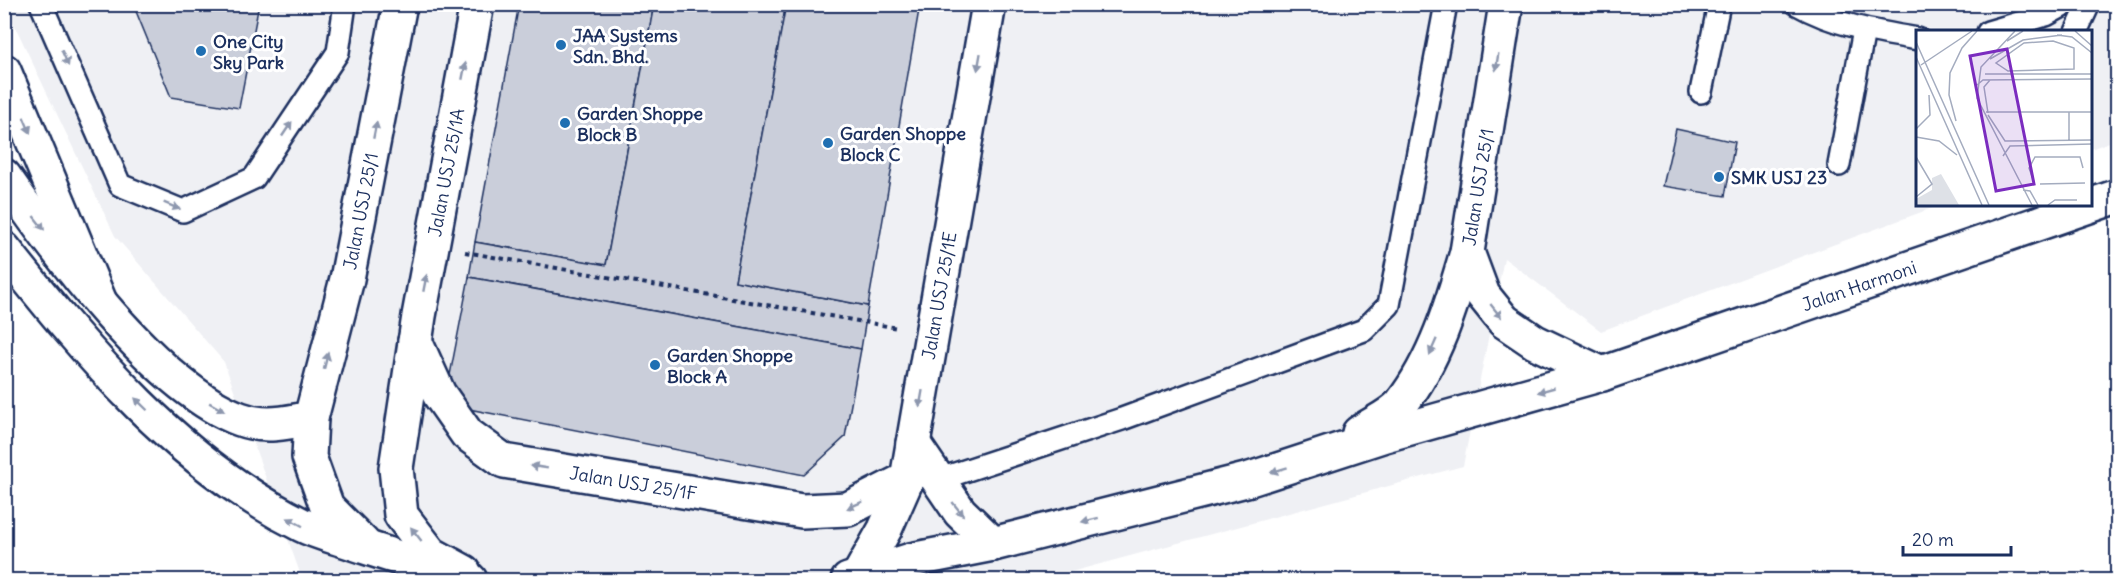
<svg xmlns="http://www.w3.org/2000/svg" width="2122" height="585" viewBox="0 0 2122 585" font-family="Delius,sans-serif">
<style>
.built{fill:#eff0f4}
.building{fill:#caceda;stroke:#1b2f5e;stroke-width:1.5}
.lines{fill:none;stroke-linecap:round;stroke-linejoin:round}
.service-casing{stroke:#1b2f5e;stroke-width:26}
.minor-casing{stroke:#1b2f5e;stroke-width:38}
.tertiary-casing{stroke:#1b2f5e;stroke-width:38}
.motorway-casing{stroke:#1b2f5e;stroke-width:38}
.path{stroke:#1b2f5e;stroke-width:4;stroke-dasharray:4.5 4.5;stroke-linecap:butt}
.service{stroke:#fff;stroke-width:21}
.minor{stroke:#fff;stroke-width:33}
.tertiary{stroke:#fff;stroke-width:33}
.motorway{stroke:#fff;stroke-width:33}
.oneway{fill:#8d97ae}
.poi-dot{fill:#1f6fb2;stroke:#fff;stroke-width:2}
.labels{text-anchor:middle;dominant-baseline:central;stroke-width:6;stroke-linejoin:round;paint-order:stroke}
.poi-label{font-size:18px;font-weight:bold;fill:#1b2f5e;stroke:#fff;text-anchor:start}
.street-label{font-size:18px;fill:#1b2f5e;stroke:#fff}
.inset-road{fill:none;stroke:#a4acbf;stroke-width:1.5}
.view{fill:#7b2cbf;fill-opacity:0.15;stroke:#7b2cbf;stroke-width:3}
.inset-edge{fill:none;stroke:#1b2f5e;stroke-width:3}
</style>
<rect width="100%" height="100%" fill="#fff"/>
<filter id="ink" filterUnits="userSpaceOnUse"><feTurbulence type="fractalNoise" baseFrequency=".0167" numOctaves="2"/><feDisplacementMap in="SourceGraphic" scale="12" xChannelSelector="R" yChannelSelector="G"/><feConvolveMatrix kernelMatrix="1 2 1 2 8 2 1 2 1" color-interpolation-filters="sRGB"/></filter>
<g filter="url(#ink)">
<polygon class="built" points="5,5 2117,5 2117,139 2091,149 2090,32 1918,32 1918,204 1943,204 1601,331 1504,258 1463,466 1041,580 334,580 300,573 224,362 115,236"/>
<g class="building">
<polygon points="133,4 259,4 239,108 171,97"/>
<polygon points="519,4 654,4 606,265 475,242"/>
<polygon points="654,4 786,4 735,281 868,306 861,349 469,277 475,242 606,265"/>
<polygon points="786,4 920,4 868,306 735,281"/>
<polygon points="1676,129 1735,142 1725,196 1663,186"/>
<polygon points="469,277 861,349 845,437 804,475 469,409 449,380"/>
</g>
<g class="lines">
<defs>
<g id="service">
<polyline points="41,4 120,185 183,211 254,178 338,52 345,4"/>
<path d="M1797,4C1834,25 1876,32 1918,39"/>
<polyline points="1988,32 2046,15 2066,4"/>
<polyline points="2076,32 2089,4"/>
<polyline points="1701,92 1719,4"/>
<polyline points="1839,165 1864,30"/>
<polyline points="937,480 1122,419 1364,330 1389,305 1446,4"/>
</g>
<g id="minor">
<path id="s1" d="M415,341L439,394L467,434L504,461L802,511L848,509L907,479"/>
<polyline points="913,443 960,512 993,544"/>
<path id="s2" d="M464,572L431,554L401,515L396,468L419,316L477,4"/>
<path id="s3" d="M858,577L885,529L907,479L989,4"/>
</g>
<g id="tertiary">
<polyline points="1506,4 1467,252 1483,295 1504,321 1535,342 1602,374"/>
<path d="M4,176C54,249 157,389 240,419C264,428 287,423 311,418"/>
<path d="M4,249C88,355 179,464 302,525C318,533 336,537 353,543C392,556 431,568 470,580"/>
<path d="M1359,433C1371,424 1391,416 1401,404C1435,361 1452,304 1467,252"/>
<path id="s4" d="M363,543L327,507L309,457L311,418L347,279L400,4"/>
<path id="s5" d="M848,580L911,560L993,544L1250,479L1385,435L1602,374L2118,196"/>
</g>
<polyline id="motorway" points="4,71 100,302"/>
</defs>
<use href="#service" class="service-casing"/>
<use href="#minor" class="minor-casing"/>
<use href="#tertiary" class="tertiary-casing"/>
<use href="#motorway" class="motorway-casing"/>
<polyline class="path" points="465,252 898,328"/>
<use href="#service" class="service"/>
<use href="#minor" class="minor"/>
<use href="#tertiary" class="tertiary"/>
<use href="#motorway" class="motorway"/>
</g>
<defs><path id="oneway-solid" d="M-6-.8H1V-3.2L6.5 0L1 3.2V.8H-6Z" transform="scale(1.5)"/></defs>
<g class="oneway">
<use href="#oneway-solid" transform="translate(65 58) rotate(66)"/>
<use href="#oneway-solid" transform="translate(979 62) rotate(100)"/>
<use href="#oneway-solid" transform="translate(1497 62) rotate(99)"/>
<use href="#oneway-solid" transform="translate(464 71) rotate(-79)"/>
<use href="#oneway-solid" transform="translate(27 125) rotate(67)"/>
<use href="#oneway-solid" transform="translate(287 129) rotate(-56)"/>
<use href="#oneway-solid" transform="translate(375 130) rotate(-79)"/>
<use href="#oneway-solid" transform="translate(172 206) rotate(22)"/>
<use href="#oneway-solid" transform="translate(39 223) rotate(52)"/>
<use href="#oneway-solid" transform="translate(425 283) rotate(-79)"/>
<use href="#oneway-solid" transform="translate(1496 311) rotate(51)"/>
<use href="#oneway-solid" transform="translate(1433 347) rotate(114)"/>
<use href="#oneway-solid" transform="translate(326 361) rotate(-76)"/>
<use href="#oneway-solid" transform="translate(1546 390) rotate(164)"/>
<use href="#oneway-solid" transform="translate(921 399) rotate(100)"/>
<use href="#oneway-solid" transform="translate(141 404) rotate(-136)"/>
<use href="#oneway-solid" transform="translate(217 407) rotate(29)"/>
<use href="#oneway-solid" transform="translate(539 467) rotate(-171)"/>
<use href="#oneway-solid" transform="translate(1279 470) rotate(163)"/>
<use href="#oneway-solid" transform="translate(855 505) rotate(156)"/>
<use href="#oneway-solid" transform="translate(958 509) rotate(51)"/>
<use href="#oneway-solid" transform="translate(1090 520) rotate(166)"/>
<use href="#oneway-solid" transform="translate(295 522) rotate(-152)"/>
<use href="#oneway-solid" transform="translate(416 534) rotate(-128)"/>
</g>
</g>
<g class="poi-dot">
<circle cx="561" cy="45" r="6"/>
<circle cx="201" cy="51" r="6"/>
<circle cx="565" cy="123" r="6"/>
<circle cx="828" cy="143" r="6"/>
<circle cx="1719" cy="177" r="6"/>
<circle cx="655" cy="365" r="6"/>
</g>
<g class="labels">
<g class="poi-label">
<text x="573" y="35">JAA Systems<tspan x="573" dy="21">Sdn. Bhd.</tspan></text>
<text x="213" y="41">One City<tspan x="213" dy="21">Sky Park</tspan></text>
<text x="577" y="113">Garden Shoppe<tspan x="577" dy="21">Block B</tspan></text>
<text x="840" y="133">Garden Shoppe<tspan x="840" dy="21">Block C</tspan></text>
<text x="1731" y="177">SMK USJ 23</text>
<text x="667" y="355">Garden Shoppe<tspan x="667" dy="21">Block A</tspan></text>
</g>
<g class="street-label">
<text stroke="none"><textPath href="#s2" startOffset="434">Jalan USJ 25/1A</textPath></text>
<text transform="translate(1478 187) rotate(-81)">Jalan USJ 25/1</text>
<text stroke="none"><textPath href="#s4" startOffset="356">Jalan USJ 25/1</textPath></text>
<text stroke="none"><textPath href="#s5" startOffset="1054">Jalan Harmoni</textPath></text>
<text stroke="none"><textPath href="#s3" startOffset="296">Jalan USJ 25/1E</textPath></text>
<text stroke="none"><textPath href="#s1" startOffset="284">Jalan USJ 25/1F</textPath></text>
</g>
</g>
<g transform="translate(1916 30)">
<rect width="176" height="176" fill="#fff"/>
<path d="M25,144L43,175H0V169L16,160V148Z" fill="#dee1e7"/>
<path class="inset-road" d="M99,1L65,37L61,68L116,175M159,1L176,16M141,5L156,7L176,23M91,11L107,1M137,11L158,18V39L92,41L80,33L108,13ZM0,12L73,175M0,27L66,175M74,29L107,10L146,5M5,35L56,1M69,44H176M61,55L67,50L176,49M70,82H176M153,82V111M72,83L68,57L74,50M72,85L89,111L176,110M40,91L33,65L34,43L46,18L61,1M0,99L14,85L13,65M0,107L23,111L41,125M87,126L94,116L176,114M0,127L16,154L0,167M118,152L113,138L119,127H164L167,138M124,154L169,153M107,160L114,161L122,175M132,175L139,170H161"/>
<path class="view" d="M91,19L118,154L80,161L54,26Z"/>
<rect width="176" height="176" class="inset-edge"/>
</g>
<rect width="2122" height="585" fill="none" stroke="#fff" stroke-width="24"/>
<rect x="12" y="12" width="2098" height="561" fill="none" stroke="#1b2f5e" stroke-width="2" filter="url(#ink)"/>
<path d="M1903 546v9h108v-9" fill="none" stroke="#1b2f5e" stroke-width="3"/>
<text x="1912" y="546" font-size="18" fill="#1b2f5e" stroke="#ffffff" stroke-width="4.5" paint-order="stroke">20 m</text>
</svg>
